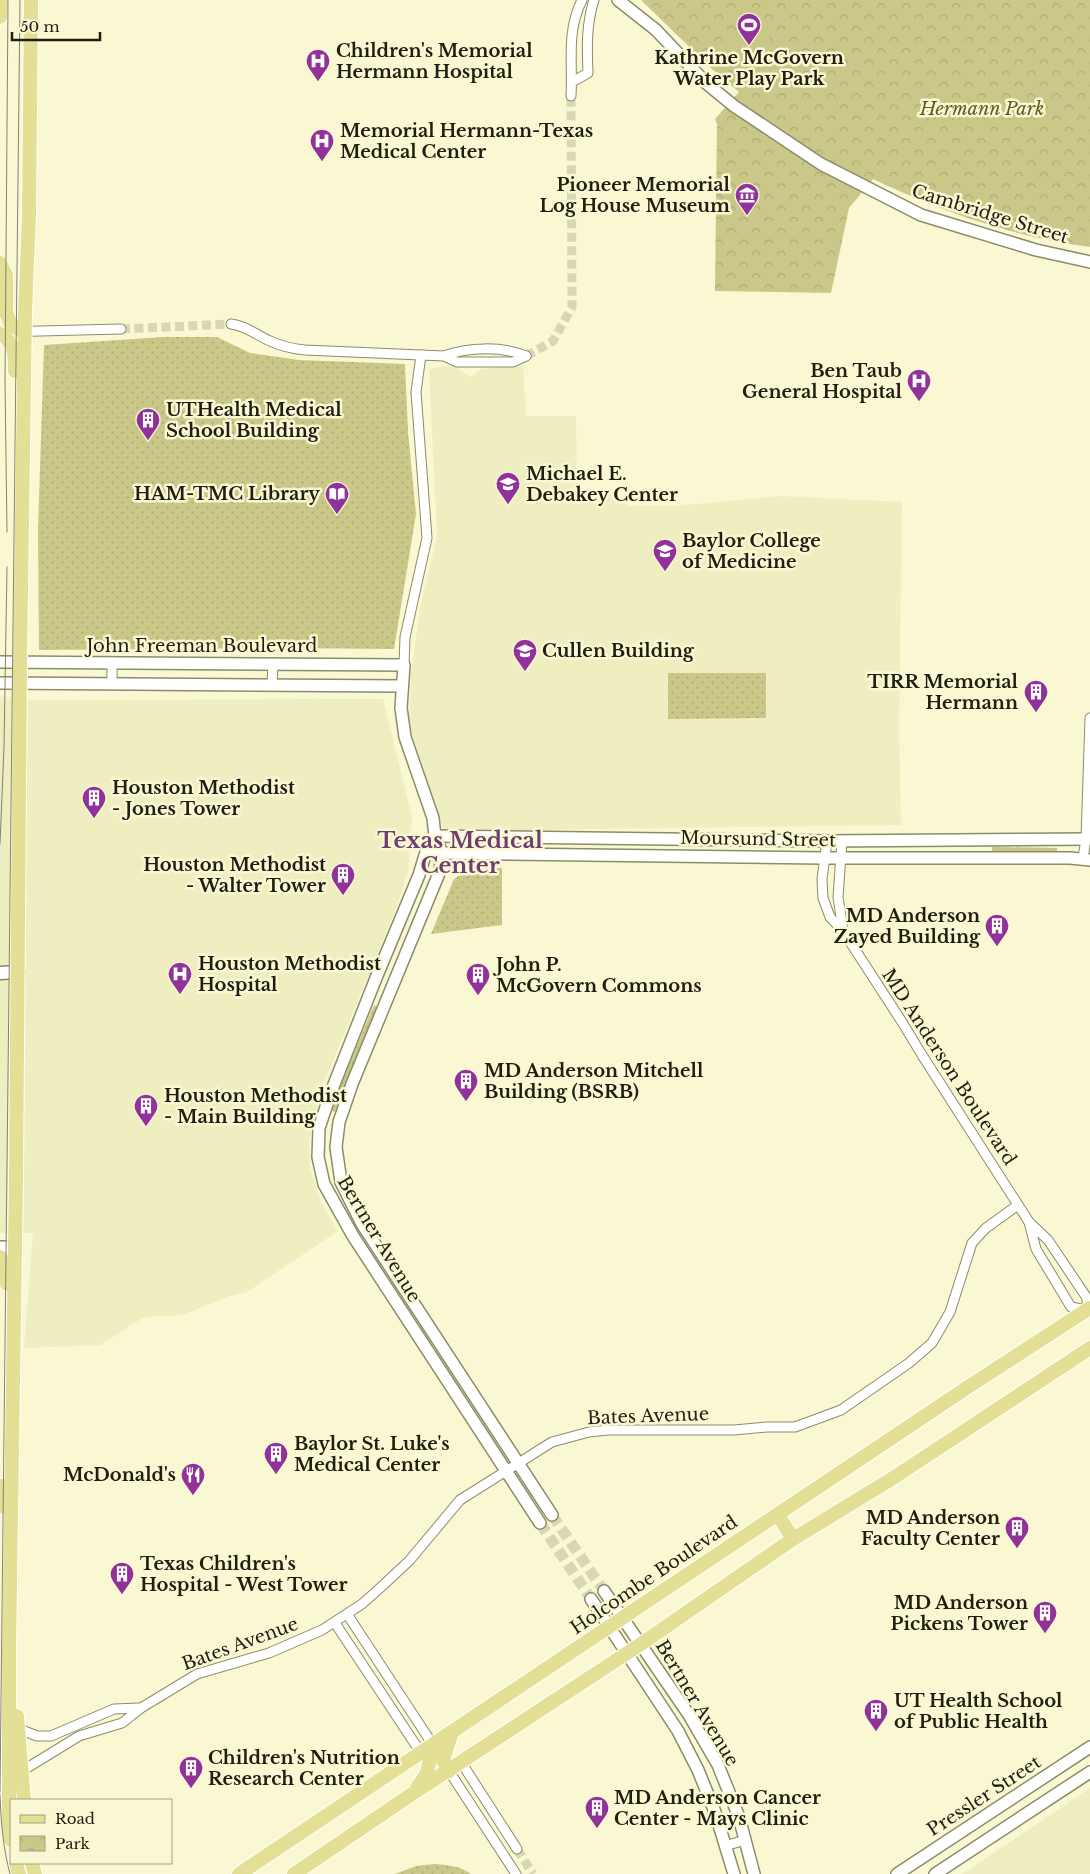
<svg xmlns="http://www.w3.org/2000/svg" width="1090" height="1874" viewBox="0 0 1090 1874" font-family="'Libre Baskerville',serif">
<style>
.built{fill:#efeec1}
.grass{fill:url(#grass-dots)}
.park{fill:url(#park-crowns)}
.pitch{fill:#cac888}
.lines{fill:none;stroke-linecap:round;stroke-linejoin:round}
.minor-tunnel{stroke:#d8d7b5;stroke-width:9;stroke-dasharray:9 4.5;stroke-linecap:butt}
.tertiary-tunnel{stroke:#d8d7b5;stroke-width:11;stroke-dasharray:11 5.5;stroke-linecap:butt}
.minor-casing{stroke:#8c8c69;stroke-width:11}
.tertiary-casing{stroke:#8c8c69;stroke-width:14}
.secondary-casing{stroke:#8c8c69;stroke-width:15}
.primary-casing{stroke:#fff;stroke-width:16}
.minor{stroke:#fff;stroke-width:9}
.tertiary{stroke:#fff;stroke-width:11}
.secondary{stroke:#fff;stroke-width:12}
.primary{stroke:#e3df95;stroke-width:14}
.tram{stroke:#84836b;stroke-width:1}
.labels{text-anchor:middle;dominant-baseline:central;stroke-width:5;stroke-linejoin:round;paint-order:stroke}
.poi-label{font-size:18px;font-weight:bold;fill:#1f1e11;stroke:#f9f8d2;text-anchor:start}
.park-label{font-size:18px;font-style:italic;fill:#5c5a23;stroke:#f9f8d2}
.street-label{font-size:18px;fill:#1f1e11;stroke:#f9f8d2}
.district-label{font-size:22px;font-weight:bold;fill:#6d3e72;stroke:#f9f8d2}
</style>
<defs>
<pattern id="grass-dots" width="8" height="8" patternUnits="userSpaceOnUse" patternTransform="scale(1.25)"><rect width="8" height="8" fill="#cac888"/><path d="M2 2h.1M6 6h.1" fill="none" stroke="#adab74" stroke-width="1.8" stroke-linecap="round"/></pattern>
<pattern id="park-crowns" width="20" height="18" patternUnits="userSpaceOnUse" patternTransform="scale(1.25)"><rect width="20" height="18" fill="#cac888"/><path d="M2 6a3 3 0 1 1 6 0M12 15a3 3 0 1 1 6 0" fill="none" stroke="#adab74"/></pattern>
</defs>
<rect width="100%" height="100%" fill="#f9f8d2"/>
<g class="built">
<polygon points="452,365 470,377 482,369 523,365 526,416 576,416 577,489 608,491 613,499 626,500 627,506 675,506 779,496 902,502 899,728 901,825 444,831 409,724 411,673 420,608 437,536 429,369"/>
<polygon points="0,696 31,700 383,699 412,817 408,872 397,906 323,1085 309,1139 310,1168 321,1202 338,1231 247,1292 229,1296 183,1315 144,1317 100,1345 24,1348 33,1233 0,1233"/>
<polygon points="1090,1788 1090,1874 962,1874"/>
</g>
<g class="grass">
<polygon points="163,337 217,337 250,353 299,360 405,364 408,432 416,514 394,649 284,648 39,650 38,530 44,345"/>
<polygon points="668,673 766,673 766,718 668,719"/>
<polygon points="992,847 1057,848 1057,853 992,853"/>
<polygon points="475,868 502,868 502,925 431,934 454,879 464,872"/>
<polygon points="374,1005 377,1007 335,1112 330,1110"/>
<path d="M435,1864C448,1865 460,1866 471,1874H395L416,1866Z"/>
</g>
<path class="park" d="M641,0H1090V247C1014,237 942,212 873,179L849,208L831,293L715,291L717,124L715,119L739,92L712,69Z"/>
<path class="pitch" d="M747,23L768,31L775,62L769,79L751,82C728,65 723,66 727,36Z"/>
<g class="lines">
<g class="minor-tunnel">
<polyline points="121,329 231,324"/>
<polyline points="526,356 553,341 572,307 571,96"/>
<polyline points="517,1849 533,1874"/>
</g>
<g class="tertiary-tunnel">
<polyline points="552,1515 604,1591"/>
<polyline points="540,1523 591,1599"/>
</g>
<defs>
<g id="minor">
<path d="M572,82L588,73C587,48 586,25 594,0"/>
<path d="M571,96C573,62 566,32 582,0"/>
<path d="M231,324C247,326 256,335 270,341C281,346 294,349 305,350L444,356L457,362H513L526,356"/>
<polyline points="0,332 121,329"/>
<path d="M444,356C468,347 502,346 526,356"/>
<polyline points="112,662 112,684"/>
<polyline points="404,665 405,637 427,538 416,392 421,355"/>
<polyline points="272,685 273,664"/>
<polyline points="827,841 822,879 823,898 830,917 843,931 902,1022 922,1055 1029,1222 1048,1240 1087,1298 1088,1312"/>
<polyline points="842,841 838,897 843,930"/>
<polyline points="1083,859 1086,838 1090,718"/>
<polyline points="1029,1222 1036,1249 1071,1307 1086,1310"/>
<polyline points="347,1614 433,1745"/>
<polyline points="335,1623 421,1753"/>
<polyline points="19,1729 37,1736 51,1736 114,1709 140,1708"/>
<polyline points="461,1762 517,1849"/>
<polyline points="22,1771 79,1736 122,1723 141,1708 197,1674 269,1653 322,1630 362,1604 380,1588 409,1561 460,1500 552,1442 589,1432 608,1430 734,1430 767,1427 795,1427 841,1410 909,1363 932,1343 950,1312 972,1243 986,1228 1018,1205"/>
<polyline points="449,1771 516,1874"/>
<polyline points="725,1846 745,1840"/>
</g>
<g id="tertiary">
<polyline points="618,0 656,30 706,83 734,106 821,164 921,215 1036,250 1090,262"/>
<polyline points="0,662 404,665 401,708 405,737 433,818 435,836 442,853 440,871 352,1084 339,1122 336,1147 341,1182 362,1224 552,1515"/>
<polyline points="0,683 402,686"/>
<polyline points="435,836 426,852 419,875 376,978 331,1092 319,1128 318,1157 324,1184 353,1236 540,1523"/>
<polyline points="435,836 827,841 1090,839"/>
<polyline points="434,853 824,858 1070,858 1090,860"/>
<polyline points="0,1247 15,1247"/>
<polyline points="604,1591 689,1715 718,1765 739,1817 754,1874"/>
<polyline points="591,1599 678,1731 698,1770 715,1812 734,1874"/>
<polyline points="897,1874 1090,1747"/>
<polyline points="935,1874 1090,1772"/>
</g>
<polyline id="secondary" points="0,973 18,972"/>
<g id="primary">
<polyline points="0,17 1,0"/>
<polyline points="0,263 6,275 6,312 11,325 24,332"/>
<path d="M0,334C15,342 15,356 15,371"/>
<path d="M0,1257C7,1265 7,1273 7,1284"/>
<polyline points="0,1486 4,1494 4,1507"/>
<polyline points="778,1515 793,1539"/>
<polyline points="17,1716 24,1800"/>
<polyline points="449,1771 443,1760 452,1732"/>
<polyline points="417,1788 427,1773 433,1745"/>
<polyline points="11,1840 9,1828 9,1651 16,1179 20,662 25,312 29,216 31,0"/>
<polyline points="16,1863 19,1874"/>
<polyline points="32,1863 35,1874"/>
<polyline points="239,1874 968,1387 1090,1308"/>
<polyline points="294,1874 412,1794 641,1644 793,1539 890,1480 1090,1348"/>
</g>
</defs>
<use href="#minor" class="minor-casing"/>
<use href="#tertiary" class="tertiary-casing"/>
<use href="#secondary" class="secondary-casing"/>
<use href="#primary" class="primary-casing"/>
<use href="#minor" class="minor"/>
<use href="#tertiary" class="tertiary"/>
<use href="#secondary" class="secondary"/>
<use href="#primary" class="primary"/>
<g class="tram">
<polyline points="7,532 5,383 8,0"/>
<polyline points="0,844 4,747 7,567"/>
<polyline points="0,1792 20,0"/>
<path d="M0,1795C1,1822 3,1848 10,1874"/>
</g>
</g>
<defs>
<symbol id="stadium-pin" viewBox="-11 -11 22 30"><path d="M0 17L-7.5 6A9.5 9.5 0 1 1 7.5 6Z" fill="#91329b" stroke="#f9f8d2"/><path d="M0-5a6.5 5 0 1 0 0 10a6.5 5 0 1 0 0-10ZM-3.5-1.8h7v3.6h-7Z" fill="#fff"/></symbol>
<symbol id="hospital-pin" viewBox="-11 -11 22 30"><path d="M0 17L-7.5 6A9.5 9.5 0 1 1 7.5 6Z" fill="#91329b" stroke="#f9f8d2"/><path d="M-5-5h3v3.5h4V-5h3V5h-3V1.5h-4V5h-3Z" fill="#fff"/></symbol>
<symbol id="museum-pin" viewBox="-11 -11 22 30"><path d="M0 17L-7.5 6A9.5 9.5 0 1 1 7.5 6Z" fill="#91329b" stroke="#f9f8d2"/><path d="M0-6L6-3V-2H-6V-3ZM-5-1h2V3h-2ZM-1-1h2V3h-2ZM3-1h2V3H3ZM-6 4H6V6H-6Z" fill="#fff"/></symbol>
<symbol id="building-pin" viewBox="-11 -11 22 30"><path d="M0 17L-7.5 6A9.5 9.5 0 1 1 7.5 6Z" fill="#91329b" stroke="#f9f8d2"/><path d="M-4-6H4V6H1V3H-1V6H-4ZM-2.5-4.3h1.7v1.8h-1.7ZM.8-4.3h1.7v1.8H.8ZM-2.5-1h1.7V.8h-1.7ZM.8-1h1.7V.8H.8Z" fill="#fff"/></symbol>
<symbol id="university-pin" viewBox="-11 -11 22 30"><path d="M0 17L-7.5 6A9.5 9.5 0 1 1 7.5 6Z" fill="#91329b" stroke="#f9f8d2"/><path d="M0-5L7-2L0 1L-7-2ZM-4 1L0 2.5L4 1V4Q0 6-4 4Z" fill="#fff"/></symbol>
<symbol id="library-pin" viewBox="-11 -11 22 30"><path d="M0 17L-7.5 6A9.5 9.5 0 1 1 7.5 6Z" fill="#91329b" stroke="#f9f8d2"/><path d="M-6-4Q-3-5.5-.7-3.5V5Q-3 3-6 4ZM6-4Q3-5.5 .7-3.5V5Q3 3 6 4Z" fill="#fff"/></symbol>
<symbol id="restaurant-pin" viewBox="-11 -11 22 30"><path d="M0 17L-7.5 6A9.5 9.5 0 1 1 7.5 6Z" fill="#91329b" stroke="#f9f8d2"/><path d="M-5-6h1v4h1v-4h1v4h1v-4h1v5L-1.5 .5V6h-2V.5L-5-1ZM5-6V6H3V1.5H1.5Q1.5-4 5-6Z" fill="#fff"/></symbol>
</defs>
<g fill-rule="evenodd">
<use href="#stadium-pin" x="735" y="11" width="28" height="38"/>
<use href="#hospital-pin" x="304" y="47" width="28" height="38"/>
<use href="#hospital-pin" x="308" y="127" width="28" height="38"/>
<use href="#museum-pin" x="733" y="181" width="28" height="38"/>
<use href="#hospital-pin" x="905" y="367" width="28" height="38"/>
<use href="#building-pin" x="134" y="406" width="28" height="38"/>
<use href="#university-pin" x="494" y="470" width="28" height="38"/>
<use href="#library-pin" x="323" y="480" width="28" height="38"/>
<use href="#university-pin" x="651" y="537" width="28" height="38"/>
<use href="#university-pin" x="511" y="637" width="28" height="38"/>
<use href="#building-pin" x="1022" y="678" width="28" height="38"/>
<use href="#building-pin" x="80" y="784" width="28" height="38"/>
<use href="#building-pin" x="329" y="861" width="28" height="38"/>
<use href="#building-pin" x="983" y="912" width="28" height="38"/>
<use href="#hospital-pin" x="166" y="960" width="28" height="38"/>
<use href="#building-pin" x="464" y="961" width="28" height="38"/>
<use href="#building-pin" x="452" y="1067" width="28" height="38"/>
<use href="#building-pin" x="132" y="1092" width="28" height="38"/>
<use href="#building-pin" x="262" y="1440" width="28" height="38"/>
<use href="#restaurant-pin" x="179" y="1461" width="28" height="38"/>
<use href="#building-pin" x="1003" y="1514" width="28" height="38"/>
<use href="#building-pin" x="108" y="1560" width="28" height="38"/>
<use href="#building-pin" x="1031" y="1599" width="28" height="38"/>
<use href="#building-pin" x="862" y="1697" width="28" height="38"/>
<use href="#building-pin" x="177" y="1754" width="28" height="38"/>
<use href="#building-pin" x="583" y="1794" width="28" height="38"/>
</g>
<g class="labels">
<g class="poi-label">
<text x="336" y="51">Children's Memorial<tspan x="336" dy="21">Hermann Hospital</tspan></text>
<text x="749" y="58" text-anchor="middle">Kathrine McGovern<tspan x="749" dy="21">Water Play Park</tspan></text>
<text x="340" y="131">Memorial Hermann-Texas<tspan x="340" dy="21">Medical Center</tspan></text>
<text x="730" y="185" text-anchor="end">Pioneer Memorial<tspan x="730" dy="21">Log House Museum</tspan></text>
<text x="902" y="371" text-anchor="end">Ben Taub<tspan x="902" dy="21">General Hospital</tspan></text>
<text x="166" y="410">UTHealth Medical<tspan x="166" dy="21">School Building</tspan></text>
<text x="526" y="474">Michael E.<tspan x="526" dy="21">Debakey Center</tspan></text>
<text x="320" y="494" text-anchor="end">HAM-TMC Library</text>
<text x="682" y="541">Baylor College<tspan x="682" dy="21">of Medicine</tspan></text>
<text x="542" y="651">Cullen Building</text>
<text x="1018" y="682" text-anchor="end">TIRR Memorial<tspan x="1018" dy="21">Hermann</tspan></text>
<text x="112" y="788">Houston Methodist<tspan x="112" dy="21">- Jones Tower</tspan></text>
<text x="326" y="865" text-anchor="end">Houston Methodist<tspan x="326" dy="21">- Walter Tower</tspan></text>
<text x="980" y="916" text-anchor="end">MD Anderson<tspan x="980" dy="21">Zayed Building</tspan></text>
<text x="198" y="964">Houston Methodist<tspan x="198" dy="21">Hospital</tspan></text>
<text x="496" y="965">John P.<tspan x="496" dy="21">McGovern Commons</tspan></text>
<text x="484" y="1071">MD Anderson Mitchell<tspan x="484" dy="21">Building (BSRB)</tspan></text>
<text x="164" y="1096">Houston Methodist<tspan x="164" dy="21">- Main Building</tspan></text>
<text x="294" y="1444">Baylor St. Luke's<tspan x="294" dy="21">Medical Center</tspan></text>
<text x="176" y="1475" text-anchor="end">McDonald's</text>
<text x="1000" y="1518" text-anchor="end">MD Anderson<tspan x="1000" dy="21">Faculty Center</tspan></text>
<text x="140" y="1564">Texas Children's<tspan x="140" dy="21">Hospital - West Tower</tspan></text>
<text x="1028" y="1603" text-anchor="end">MD Anderson<tspan x="1028" dy="21">Pickens Tower</tspan></text>
<text x="894" y="1701">UT Health School<tspan x="894" dy="21">of Public Health</tspan></text>
<text x="208" y="1758">Children's Nutrition<tspan x="208" dy="21">Research Center</tspan></text>
<text x="614" y="1798">MD Anderson Cancer<tspan x="614" dy="21">Center - Mays Clinic</tspan></text>
</g>
<g class="park-label">
<text x="982" y="109">Hermann Park</text>
</g>
<g class="street-label">
<text transform="translate(990 214) rotate(17)">Cambridge Street</text>
<text x="202" y="646">John Freeman Boulevard</text>
<text transform="translate(758 839) rotate(1)">Moursund Street</text>
<text transform="translate(949 1067) rotate(57)">MD Anderson Boulevard</text>
<text transform="translate(379 1239) rotate(59)">Bertner Avenue</text>
<text transform="translate(648 1416) rotate(-2)">Bates Avenue</text>
<text transform="translate(654 1575) rotate(-34)">Holcombe Boulevard</text>
<text transform="translate(240 1644) rotate(-20)">Bates Avenue</text>
<text transform="translate(697 1703) rotate(59)">Bertner Avenue</text>
<text transform="translate(984 1796) rotate(-33)">Pressler Street</text>
</g>
<g class="district-label">
<text x="460" y="840">Texas Medical<tspan x="460" dy="25">Center</tspan></text>
</g>
</g>
<rect x="10" y="1799" width="162" height="65" fill="#f9f8d2" stroke="#a2a185"/>
<rect x="20" y="1815" width="25" height="8" fill="#e3df95" stroke="#a2a185"/>
<text x="55" y="1824" font-size="15" fill="#1f1e11">Road</text>
<rect x="20" y="1836" width="25" height="15" fill="url(#park-crowns)" stroke="#a2a185"/>
<text x="55" y="1849" font-size="15" fill="#1f1e11">Park</text>
<path d="M12 32v8h88v-8" fill="none" stroke="#1f1e11" stroke-width="2.5"/>
<text x="20" y="32" font-size="15" fill="#1f1e11" stroke="#f9f8d2" stroke-width="4" paint-order="stroke">50 m</text>
</svg>
